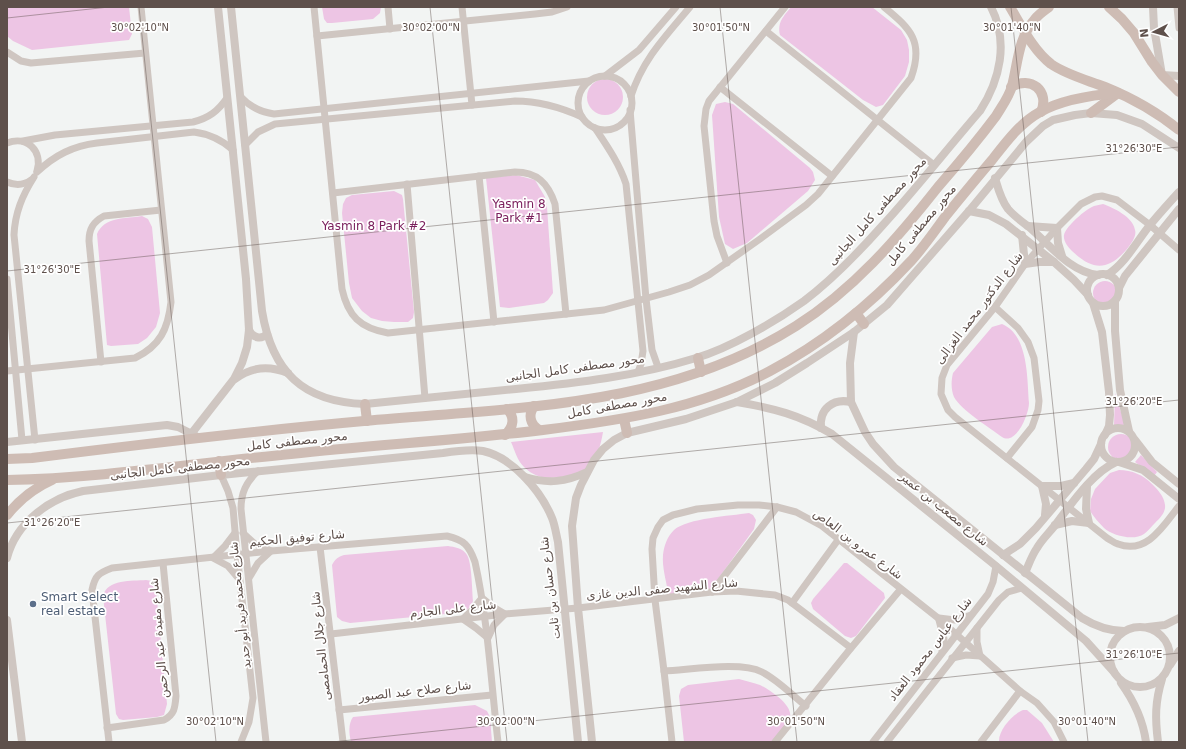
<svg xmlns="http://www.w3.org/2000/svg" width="1186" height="749" viewBox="0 0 1186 749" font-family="'DejaVu Sans',Vazirmatn,sans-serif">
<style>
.green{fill:#edc5e4}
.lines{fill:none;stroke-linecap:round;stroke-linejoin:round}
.minor{stroke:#cfc6c1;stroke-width:7}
.tertiary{stroke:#cfc6c1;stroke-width:8}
.primary{stroke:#cebcb4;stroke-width:10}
.ticks{fill:none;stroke:#5e504b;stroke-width:1;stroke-opacity:0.45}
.service-dot{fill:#5c6f8a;stroke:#fff;stroke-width:1.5}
.labels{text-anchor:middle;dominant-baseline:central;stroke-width:3.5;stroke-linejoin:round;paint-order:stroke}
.park-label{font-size:12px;fill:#7b205d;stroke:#fff}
.street-label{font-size:12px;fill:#5e504b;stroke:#fff}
.service-label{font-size:12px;fill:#4e5e75;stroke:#fff;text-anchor:start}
.ticks-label{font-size:10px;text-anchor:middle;fill:#5e504b;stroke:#fff;stroke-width:3.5;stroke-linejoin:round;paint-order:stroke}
</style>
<rect width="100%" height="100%" fill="#f2f4f3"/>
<g class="green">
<polygon points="7,7 129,7 132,34 129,40 32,50 13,41 7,36"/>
<polygon points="322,7 381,7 380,13 373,19 332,23 327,23 324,19"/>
<path d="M791,7H872L901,30L907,40L909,50V62L905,76L883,105L876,107L863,100L780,35C777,22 784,16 791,7Z"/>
<circle cx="605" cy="97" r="18"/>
<polygon points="725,102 733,104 810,168 813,172 815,180 808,191 747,243 733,249 725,244 719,217 712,115 716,104"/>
<polygon points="516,175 535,180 545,197 547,207 553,293 548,300 544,303 509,308 500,307 486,178"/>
<polygon points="394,191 402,195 403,199 414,312 413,318 408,322 394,322 382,321 371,318 362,311 352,298 349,283 342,213 343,204 346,198 352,195"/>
<path d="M1103,204C1114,208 1133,217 1135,230C1137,236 1131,244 1127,249C1108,271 1093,271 1072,251C1068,247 1063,241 1064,235C1066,226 1086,209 1094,206C1097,205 1100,205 1103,204Z"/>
<path d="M142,216L148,219L152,227L160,313L156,327L147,338L138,344L111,346L107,345L97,234C105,216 125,219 142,216Z"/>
<circle cx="1105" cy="293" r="12"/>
<path d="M1002,324C1029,335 1027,380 1029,403C1029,414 1016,446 1002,437C990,428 961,410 954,397C951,390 951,381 953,373L992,327Z"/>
<polygon points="1115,393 1125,425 1114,426"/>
<path d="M603,432C601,445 597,457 589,467C583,474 576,475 567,476C551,479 537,480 524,467C517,460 515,451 511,442Z"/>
<circle cx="1121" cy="447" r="13"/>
<polygon points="1141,455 1157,472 1154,476 1135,462"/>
<path d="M1119,470C1132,470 1143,475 1152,484C1158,490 1164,496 1165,505C1166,512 1160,518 1155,523C1152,526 1148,531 1144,534C1134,541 1113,536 1104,528C1099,523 1094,517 1090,511L1091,499L1095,489L1110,473Z"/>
<path d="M749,513L753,515L756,520L754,529L713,586L709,590L670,596L668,592C666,580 662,567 663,555C664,546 667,537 674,530C688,518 730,516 749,513Z"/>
<path d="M448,546C454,547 463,548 467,555C472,563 472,591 473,601C470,610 464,612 456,613L350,623L342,621L337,617L332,565C335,559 338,557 344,555Z"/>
<polygon points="844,563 847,563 884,593 885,598 856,636 851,638 845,636 813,609 811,603 813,599"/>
<path d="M146,580L152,581L156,590L167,704L164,715L157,717L123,720L119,719L116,714L103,596C107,579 132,581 146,580Z"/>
<path d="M739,679C746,681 754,683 760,685C770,690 793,705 790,717C788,726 777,735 772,742H684L679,696L681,689L688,685Z"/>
<path d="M475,705L487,711L490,717L492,742H351C349,734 348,724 353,717Z"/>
<path d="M1023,710H1027L1042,723L1054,742H999C998,730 1013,714 1023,710Z"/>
</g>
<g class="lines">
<g class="minor">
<path d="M314,7L342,289C348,316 360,328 388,333L604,310L669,292L690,285L709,275L760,239L806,205L818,194L911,78C924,42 911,29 884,7"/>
<polyline points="388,7 390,29"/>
<polyline points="462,7 472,105"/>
<polyline points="1177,7 1179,28"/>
<polyline points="766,31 934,165"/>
<polyline points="317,36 535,14 552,12 567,7"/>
<polyline points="7,52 21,61 31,63 145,53"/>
<polyline points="605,76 639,50 676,7"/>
<circle cx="605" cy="103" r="27"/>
<polyline points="720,87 832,176"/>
<path d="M631,96C643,59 665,37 690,7"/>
<path d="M241,97C250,107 260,112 274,114L589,81"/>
<polyline points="630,110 646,299 652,350 658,367"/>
<path d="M595,128C607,146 619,163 626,184L643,351L641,364L638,372"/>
<path d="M23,141L55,135L193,122C209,118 218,111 227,98"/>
<path d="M7,143C27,135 43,151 37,171"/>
<path d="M245,145L258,132L275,124L515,101C540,101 560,107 582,117"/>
<path d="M37,172C55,155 73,146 97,143L194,132C209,134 221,139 233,150"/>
<polyline points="479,176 494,322"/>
<path d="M34,177C22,196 15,213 14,235L35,440"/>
<path d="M7,182C16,186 24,185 31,180"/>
<polyline points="407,184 425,398"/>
<path d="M333,193L515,172C537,172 548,183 555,204L566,314"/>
<path d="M1179,250L1150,225L1117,200L1102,196L1095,197L1081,204L1057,228L1025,264L995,307L947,365L942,378L941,394L948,410L955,417L1107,538C1111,540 1114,543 1118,544C1147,555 1164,525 1179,506"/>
<polyline points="727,263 717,236 714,221 704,126 706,109 709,101 785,7"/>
<polyline points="7,279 22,440"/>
<polyline points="995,307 1018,328 1028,342 1034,358 1039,401 1038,410 1032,427 1007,458"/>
<path d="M101,362L89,241C89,229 93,222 104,216L161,210"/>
<path d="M7,371L135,358C160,346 168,329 171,302L141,7"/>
<path d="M258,471C246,482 241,493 241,509L266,742"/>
<polyline points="221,475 228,491 233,508 237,554 253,698 249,722 241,742"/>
<polyline points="235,533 225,546 213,558 228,566 239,579"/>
<polyline points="243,533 255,544 269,550"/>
<polyline points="320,547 343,742"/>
<polyline points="249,578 258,563 271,551"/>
<polyline points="712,592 777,507"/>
<polygon points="482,598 493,607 505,614 494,625 488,638 476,628 463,619 473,609"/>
<polyline points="792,603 838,540"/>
<polyline points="939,618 955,620 971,615"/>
<polyline points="939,620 944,639 942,651"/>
<polyline points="331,634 505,614 578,608 712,592 736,591 775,595 788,600 851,648"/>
<polyline points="952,658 966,655 980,656 977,642 977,628"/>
<path d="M664,671C689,670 741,661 762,672C778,680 792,695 806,706"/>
<polyline points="339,710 492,695"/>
<path d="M107,728L164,720C175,714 175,707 176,696L163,563"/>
<path d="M109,742L92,590C95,575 99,573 112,568L271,551L447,536C464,540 469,545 475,562C488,621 491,682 498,742"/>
<polyline points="672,742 664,671 655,600 652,549 653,538 658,527 663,520 673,515 697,509 738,505 759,505 777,507 796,512 822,526 938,618 1020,691 1037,703 1054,722 1064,742"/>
<polyline points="775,742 851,648 900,590"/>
<polyline points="873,742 988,594 993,582 996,566"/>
<polyline points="887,742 999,600 1008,592 1022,588"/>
<polyline points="981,742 1020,691"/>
</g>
<g class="tertiary">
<path d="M231,7L262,311C272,372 303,402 365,404C415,399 465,394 516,389C576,383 638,376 696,358C730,348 776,321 804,301C833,279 858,253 882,226C916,189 947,149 980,111C1000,80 1009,42 991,7"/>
<polyline points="1153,7 1154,28 1162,75 1179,76"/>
<path d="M995,178C998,188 1001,200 1008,209C1014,216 1021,221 1029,227C1049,244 1070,272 1098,275"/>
<polyline points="969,211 989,215 1006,224 1054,262 1074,280 1088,295"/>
<polyline points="1028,226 1057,228 1058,243 1062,256"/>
<polyline points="1022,235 1025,264 1039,262 1054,262"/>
<circle cx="1103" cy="290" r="16"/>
<path d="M1107,275C1125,264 1137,241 1150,225C1159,214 1169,203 1179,192"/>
<polyline points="1119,288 1125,276 1179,209"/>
<polyline points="1115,301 1115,331 1120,390 1129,431"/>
<polyline points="1093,303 1102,332 1109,392 1110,415 1109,426 1105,435"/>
<path d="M249,330C253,338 261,340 267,334"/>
<path d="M854,332L850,363L851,402L865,432L873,444L894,467L1082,618C1095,626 1109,631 1124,631"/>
<path d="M235,379C252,367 268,365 288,373"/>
<path d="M737,402C773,408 800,415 832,434L996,566L1086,641L1114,672"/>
<path d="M821,428C819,409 833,398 851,402"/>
<circle cx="1118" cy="445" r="17"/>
<polyline points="188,438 234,379 242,363 247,347 249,330 246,279 218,7"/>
<polyline points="1135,440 1152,462 1179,484"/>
<polyline points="7,442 167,425 178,427 196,436"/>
<polyline points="1119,462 1143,470 1179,499"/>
<path d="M525,477C548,484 566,482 587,472"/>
<polyline points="1045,515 1046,504 1042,486 1061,486 1074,483"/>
<polyline points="1055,525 1072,521 1089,523 1086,509 1087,486"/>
<polyline points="1003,555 1020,544 1036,528 1086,469 1094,459 1101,444"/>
<path d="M7,558C16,523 49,498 83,491L221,475L443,453C456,451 470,449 483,451C512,457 541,491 552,518C555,525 556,534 558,542L578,742"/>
<path d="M1025,573C1029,564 1032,555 1037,548C1042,539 1050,532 1056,524C1072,503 1092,473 1116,462"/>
<polyline points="7,620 22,742"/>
<circle cx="1140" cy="657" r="30"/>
<polyline points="1148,627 1165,625 1179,618"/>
<polyline points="1170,665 1179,651"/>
<path d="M1121,683C1134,701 1143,720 1146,742"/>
<polyline points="592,742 578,608 572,526 576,498 581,485 594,460 603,449 614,440 627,433 686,419 737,402 775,383 807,363 854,332 887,305 969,211 1026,142 1043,126 1053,120 1075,115 1091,113 1117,115 1142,124 1179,148"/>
<path d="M1158,742C1155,718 1155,702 1162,679"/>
</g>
<g class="primary">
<path d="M1010,7C1022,27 1033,50 1051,64C1067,75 1087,80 1105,87C1132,98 1157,112 1179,130"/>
<polyline points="1109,7 1122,19 1134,33 1152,62 1162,75 1179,92"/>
<path d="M1011,87C1031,75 1050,91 1041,112"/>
<polyline points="1091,113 1118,93"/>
<polyline points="856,313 864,324"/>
<polyline points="698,358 701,372"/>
<polyline points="365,404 367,421"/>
<path d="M534,406C528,415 530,424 539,430"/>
<polyline points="624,419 627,433"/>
<path d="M505,435C514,427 515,417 507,409"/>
<path d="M7,459L32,458C143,444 253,431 364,421C514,407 665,409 796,326C853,290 897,239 938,187C958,164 978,140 996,116C1002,106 1009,97 1012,86C1018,63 1018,38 1035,19C1039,14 1044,11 1049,7"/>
<polyline points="219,461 221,475"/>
<path d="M7,480C102,478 196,463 291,454C375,445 459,440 543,430C623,420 698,409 770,371C823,343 870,305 911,261C923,248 934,232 945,217C960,198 976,179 992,160C1006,142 1020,123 1040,112C1063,99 1092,95 1118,93"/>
<path d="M7,515C20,499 34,488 52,480"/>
</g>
</g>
<path class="ticks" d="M139,7L216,742M430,7L507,742M720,7L797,742M1011,7L1088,742M7,18L109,7M7,271L1179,147M7,523L1179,400M332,742L1179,653"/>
<circle class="service-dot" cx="33" cy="604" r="4"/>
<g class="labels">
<g class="park-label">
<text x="519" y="204">Yasmin 8<tspan x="519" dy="14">Park #1</tspan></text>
<text x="374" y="226">Yasmin 8 Park #2</text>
</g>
<g class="street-label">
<text transform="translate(877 211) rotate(-48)">محور مصطفى كامل الجانبى</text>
<text transform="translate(921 225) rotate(-50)">محور مصطفى كامل</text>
<text transform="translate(979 308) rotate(-53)">شارع الدكتور محمد الغزالى</text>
<text transform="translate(575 368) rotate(-8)">محور مصطفى كامل الجانبى</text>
<text transform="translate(617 405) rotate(-10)">محور مصطفى كامل</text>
<text transform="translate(297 441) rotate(-6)">محور مصطفى كامل</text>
<text transform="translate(180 468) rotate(-6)">محور مصطفى كامل الجانبى</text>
<text transform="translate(944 509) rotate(39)">شارع مصعب بن عمير</text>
<text transform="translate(297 538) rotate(-5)">شارع توفيق الحكيم</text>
<text transform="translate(858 544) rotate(37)">شارع عمرو بن العاص</text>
<text transform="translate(550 588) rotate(-97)">شارع حسان بن ثابت</text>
<text transform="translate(662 589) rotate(-5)">شارع الشهيد صفى الدين غازى</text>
<text transform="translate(240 605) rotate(-96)">شارع محمد فريد أبو حديد</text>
<text transform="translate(453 609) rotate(-6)">شارع على الجارم</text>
<text transform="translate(159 638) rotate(-95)">شارع مفيدة عبد الرحمن</text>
<text transform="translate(321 646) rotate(-96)">شارع جلال الحمامصى</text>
<text transform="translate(930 649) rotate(-52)">شارع عباس محمود العقاد</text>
<text transform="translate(415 691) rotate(-6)">شارع صلاح عبد الصبور</text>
</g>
<g class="service-label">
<text x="41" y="597">Smart Select<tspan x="41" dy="14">real estate</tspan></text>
</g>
</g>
<g class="ticks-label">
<text x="140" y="31">30°02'10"N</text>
<text x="431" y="31">30°02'00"N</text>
<text x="721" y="31">30°01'50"N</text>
<text x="1012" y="31">30°01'40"N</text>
<text x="1134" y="152">31°26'30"E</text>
<text x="52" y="273">31°26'30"E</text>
<text x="1134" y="405">31°26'20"E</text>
<text x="52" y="526">31°26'20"E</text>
<text x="1134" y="658">31°26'10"E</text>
<text x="215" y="725">30°02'10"N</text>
<text x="506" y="725">30°02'00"N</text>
<text x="796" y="725">30°01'50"N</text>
<text x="1087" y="725">30°01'40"N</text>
</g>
<rect width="1186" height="749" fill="none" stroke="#5e504b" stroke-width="16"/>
<g transform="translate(1154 32) rotate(264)" stroke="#ffffff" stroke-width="3" paint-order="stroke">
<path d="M0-3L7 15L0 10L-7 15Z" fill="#5e504b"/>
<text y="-6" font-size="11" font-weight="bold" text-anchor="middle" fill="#5e504b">N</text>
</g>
</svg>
